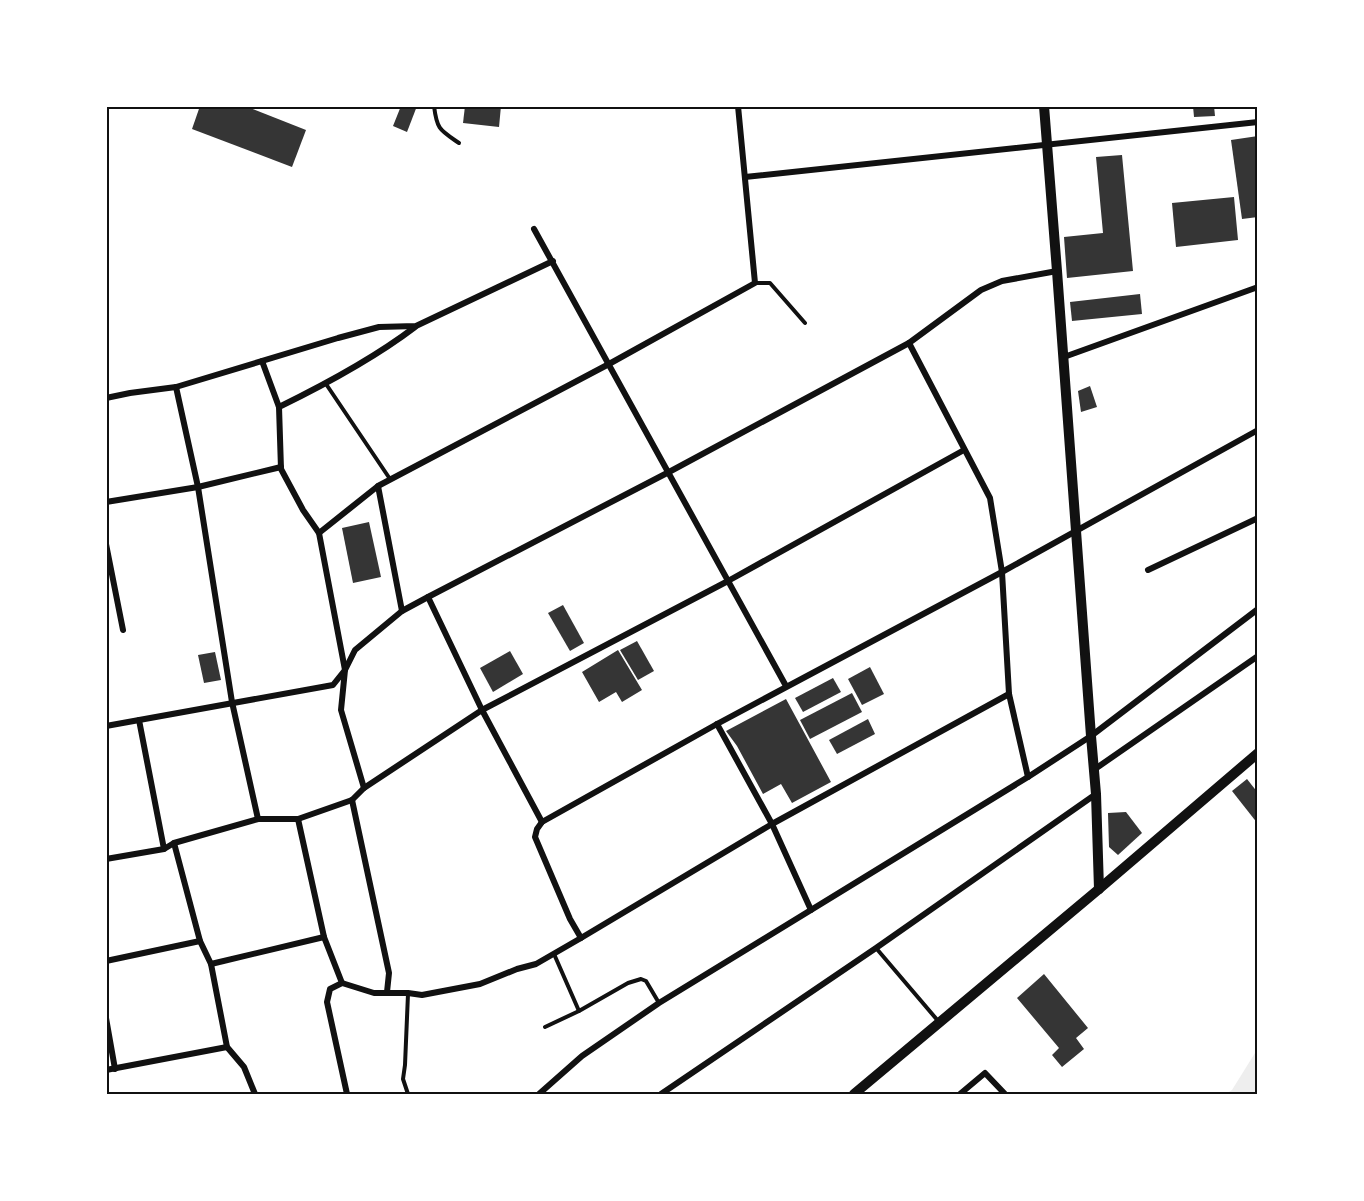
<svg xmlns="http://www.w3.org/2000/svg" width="1364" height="1201" viewBox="0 0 1364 1201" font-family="'Noto Serif',serif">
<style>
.green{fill:#eee}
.building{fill:#353535}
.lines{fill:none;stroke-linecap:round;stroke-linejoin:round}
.service{stroke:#111;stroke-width:4}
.minor{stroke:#111;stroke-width:6}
.secondary{stroke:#111;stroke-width:10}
.primary{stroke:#111;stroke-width:10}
.neatline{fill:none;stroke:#111;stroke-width:2}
</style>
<rect width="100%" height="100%" fill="#fff"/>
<polygon class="green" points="1255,1053 1257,1053 1257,1094 1226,1094 1232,1090"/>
<g class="building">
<polygon points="200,106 245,106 306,130 292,167 192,129"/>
<polygon points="401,106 417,106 407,132 393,126"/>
<polygon points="465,106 501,106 499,127 463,123"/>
<polygon points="1193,106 1214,106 1215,116 1194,117"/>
<polygon points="1258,136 1258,217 1242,219 1231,140"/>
<polygon points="1122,155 1133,271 1067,278 1064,237 1103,233 1096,157"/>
<polygon points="1234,197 1238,240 1176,247 1172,203"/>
<polygon points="1140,294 1142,314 1072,321 1070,302"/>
<polygon points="1090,386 1097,407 1081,412 1078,391"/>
<polygon points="369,522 381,577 353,583 342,528"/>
<polygon points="563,605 584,643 570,651 548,613"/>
<polygon points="637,641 654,671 638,680 620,650"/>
<polygon points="618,650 642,690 622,702 616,692 599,702 582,672"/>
<polygon points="510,651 523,674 493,692 480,668"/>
<polygon points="215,652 221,680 204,683 198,655"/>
<polygon points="870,667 884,694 862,705 848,679"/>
<polygon points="833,678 841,692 803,712 795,698"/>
<polygon points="852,693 862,712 810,739 800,720"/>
<polygon points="786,699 831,782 792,803 781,784 763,794 737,746 726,731"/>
<polygon points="868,719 875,734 837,754 829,740"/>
<polygon points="1247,779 1258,793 1258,824 1232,791"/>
<polygon points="1126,812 1142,833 1118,855 1109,847 1108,813"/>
<polygon points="1044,974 1088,1028 1076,1038 1084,1049 1062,1067 1052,1055 1059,1048 1017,998"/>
</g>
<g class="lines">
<g class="service">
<path d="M434,106C437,130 440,130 459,143"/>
<polyline points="755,283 770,283 805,323"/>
<polyline points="326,384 390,479"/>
<polyline points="876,948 939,1022"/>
<polyline points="554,954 579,1011"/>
<polyline points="408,994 405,1065 403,1079 408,1094"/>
<polyline points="545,1027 579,1011 628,983 641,979 646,981 659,1003"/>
</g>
<g class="minor">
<polyline points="745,177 1258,122"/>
<polyline points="534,229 786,686"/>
<polyline points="909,343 990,498 1002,572 1009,694 1028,777"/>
<polyline points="1064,357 1258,287"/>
<polyline points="262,361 279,407 281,469 303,510 319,533 345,670 341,710 364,788"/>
<polyline points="176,387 198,487 232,702 258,819"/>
<polyline points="106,398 130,393 176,387 338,338 379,327 416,326 553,261"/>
<path d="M279,407C326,384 373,359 415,327"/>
<polyline points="378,486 402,611"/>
<polyline points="106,502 198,487 281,467"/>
<polyline points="319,533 378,486 609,364 755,283 738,106"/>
<polyline points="106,544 123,630"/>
<polyline points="1148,570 1258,518"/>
<polyline points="428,597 482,710 542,822"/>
<polyline points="139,720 164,849"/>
<polyline points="717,724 772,824 811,910"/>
<polyline points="106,726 333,685 345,670 355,650 402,611 428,597 669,472 909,343 981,290 1002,281 1057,271"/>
<polyline points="1095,769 1258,656"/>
<polyline points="352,800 389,973 387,992"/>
<polyline points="298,819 324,937 342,983"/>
<polyline points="174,843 200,941 211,964 227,1047 244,1067 255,1094"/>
<polyline points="106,859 164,849 174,843 258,819 298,819 352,800 364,788 482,710 728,581 964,450"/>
<polyline points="581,938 570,919 535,837 537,829 542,822 717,724 1002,572 1258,430"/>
<polyline points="106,961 200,941"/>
<polyline points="211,964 324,937"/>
<polyline points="106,1018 115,1069"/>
<polyline points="106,1070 227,1047"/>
<polyline points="347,1094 327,1002 330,989 342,983 374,993 408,993 422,995 480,984 517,969 536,964 581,938 772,824 1009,694"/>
<polyline points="539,1094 582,1056 659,1003 1028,777 1091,736 1258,609"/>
<polyline points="661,1094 876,948 1096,794"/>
<polyline points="960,1094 985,1073 1005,1094"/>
</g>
<polyline class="secondary" points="1044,106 1057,271 1091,736 1096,794 1099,889"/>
<polyline class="primary" points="854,1094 1099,889 1258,753"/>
</g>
<rect width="1364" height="1201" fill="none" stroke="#ffffff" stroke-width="216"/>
<rect x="108" y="108" width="1148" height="985" class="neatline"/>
</svg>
